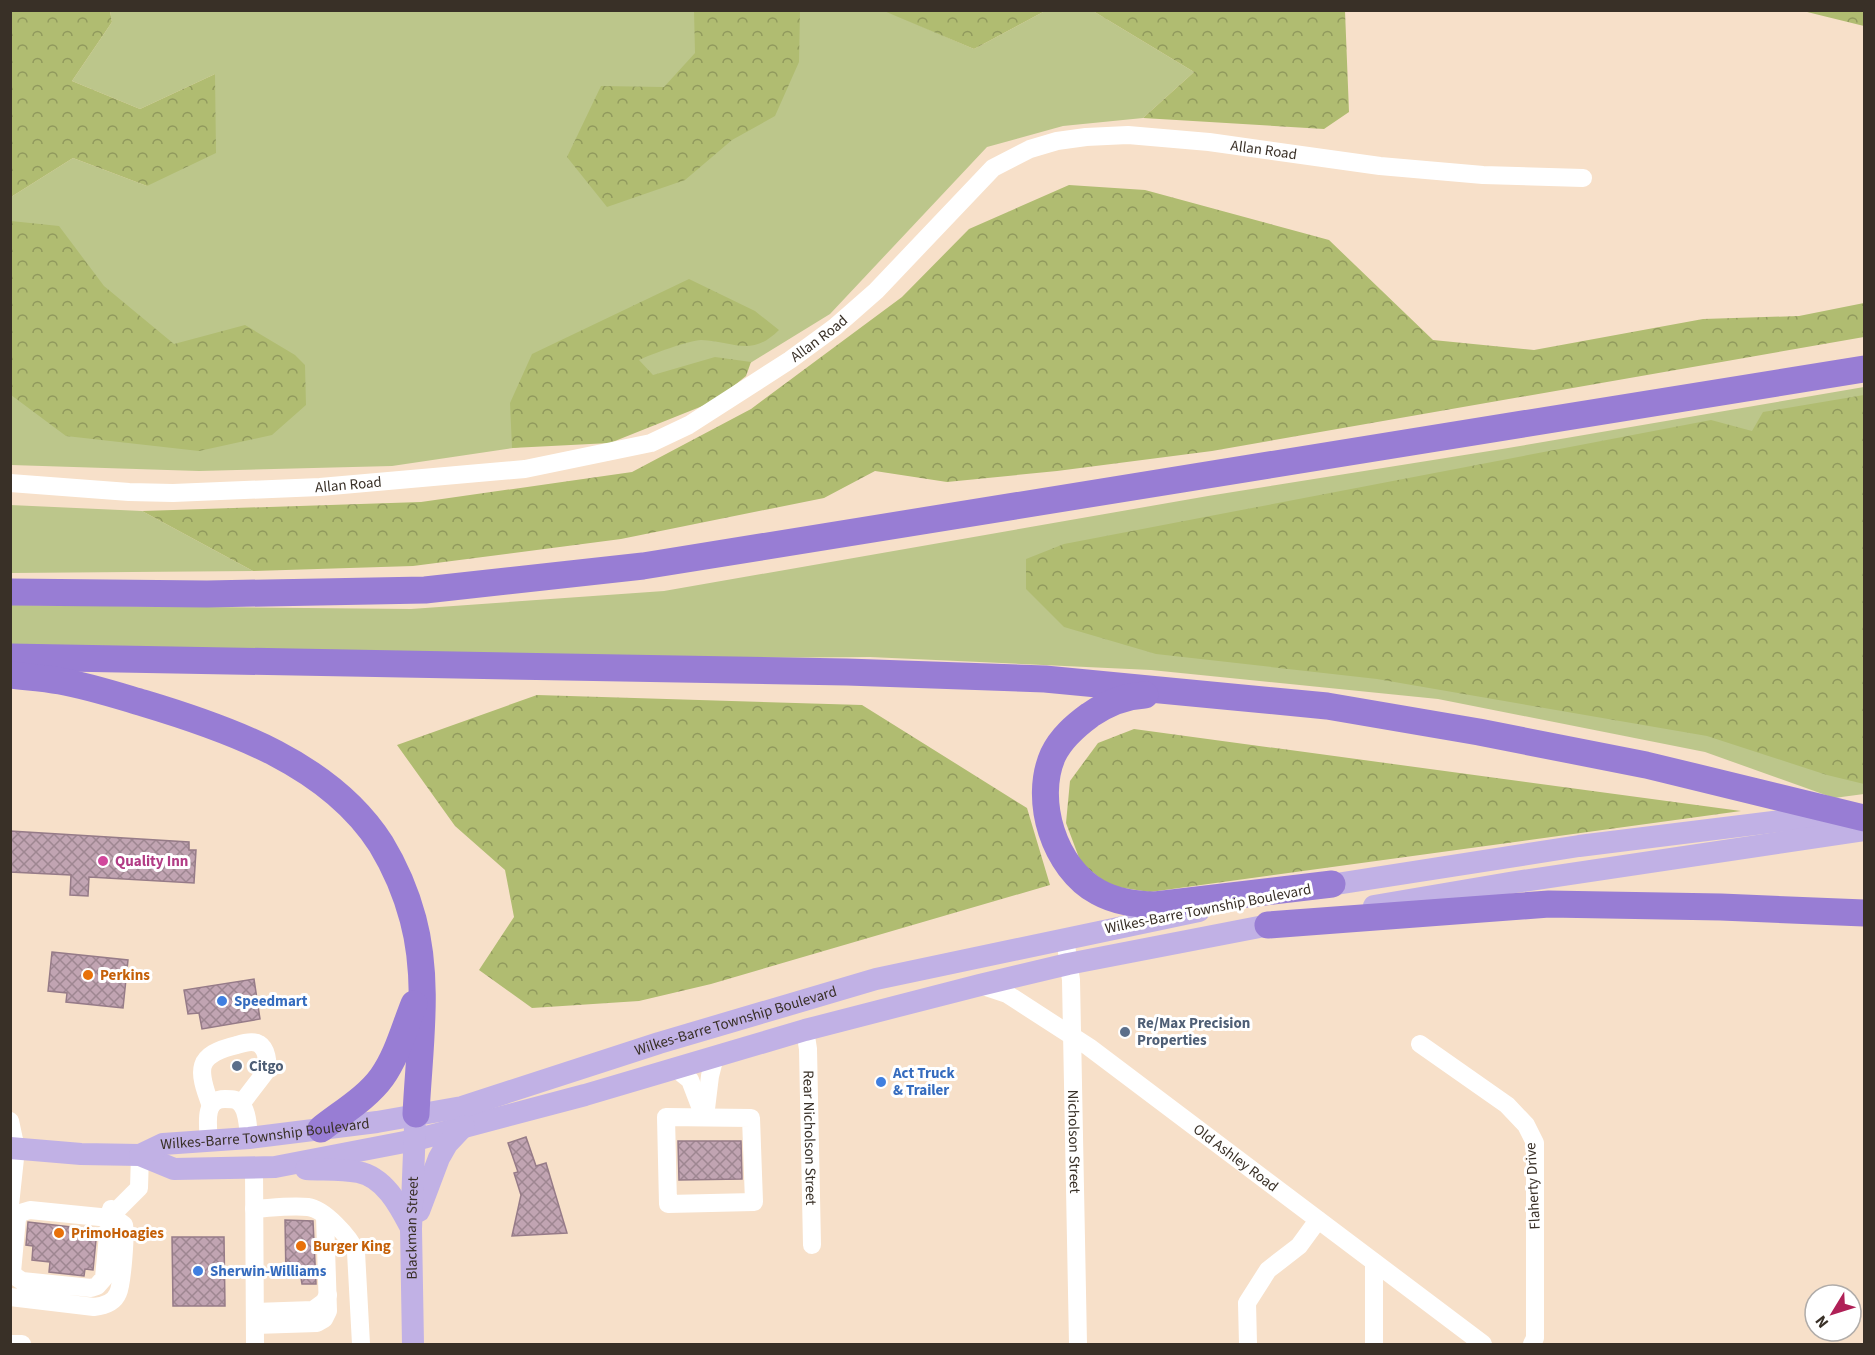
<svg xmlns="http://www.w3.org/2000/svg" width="1875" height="1355" viewBox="0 0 1875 1355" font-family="'Source Sans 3',sans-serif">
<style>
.green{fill:#bcc68b}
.forest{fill:url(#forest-crowns)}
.building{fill:url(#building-cross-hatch);stroke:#967b88;stroke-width:1.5}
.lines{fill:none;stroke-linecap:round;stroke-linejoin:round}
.minor{stroke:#fff;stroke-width:18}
.major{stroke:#c1b1e5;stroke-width:22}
.highway{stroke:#987dd4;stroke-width:27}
.hotel-dot{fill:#d1479c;stroke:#fff;stroke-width:2}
.food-dot{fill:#e8710a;stroke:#fff;stroke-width:2}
.shop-dot{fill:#3f7fe0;stroke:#fff;stroke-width:2}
.service-dot{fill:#5c6f8a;stroke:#fff;stroke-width:2}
.labels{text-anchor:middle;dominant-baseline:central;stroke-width:6;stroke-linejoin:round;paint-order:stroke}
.street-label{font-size:15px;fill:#393027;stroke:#fff}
.hotel-label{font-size:15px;font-weight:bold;fill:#b23c85;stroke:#fff;text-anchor:start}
.food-label{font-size:15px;font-weight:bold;fill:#c56008;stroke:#fff;text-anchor:start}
.shop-label{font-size:15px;font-weight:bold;fill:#366cbe;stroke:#fff;text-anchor:start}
.service-label{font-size:15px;font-weight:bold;fill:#4e5e75;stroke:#fff;text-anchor:start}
</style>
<defs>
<pattern id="forest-crowns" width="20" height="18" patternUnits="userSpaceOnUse" patternTransform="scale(1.5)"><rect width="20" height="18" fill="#b0bc71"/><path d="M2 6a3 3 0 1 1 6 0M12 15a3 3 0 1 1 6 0" fill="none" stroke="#90995d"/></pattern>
<pattern id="building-cross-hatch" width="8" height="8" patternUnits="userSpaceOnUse" patternTransform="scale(1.5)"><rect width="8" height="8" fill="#c1a4b2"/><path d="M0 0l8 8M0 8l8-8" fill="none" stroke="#9e8691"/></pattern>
</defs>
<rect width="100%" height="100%" fill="#f7e0c9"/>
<g class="green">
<polygon points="884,10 974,49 1045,11 1093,11 1194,72 1143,118 1063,126 987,147 830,314 734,373 615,433 392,466 199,471 11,465 11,197 73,158 147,186 215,74 140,109 72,81 112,22 110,11"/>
<polygon points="1864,387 1864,794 1834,798 1705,752 1438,699 1151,670 870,657 546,659 11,647 11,605 411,609 664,591 1208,496 1502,449"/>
<polygon points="10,505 142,511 253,571 11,573"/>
</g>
<g class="forest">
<polygon points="11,10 110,11 112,22 72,81 140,109 215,74 216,153 147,186 73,158 11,197"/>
<polygon points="694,11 800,11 799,62 775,116 732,140 685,180 607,207 567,157 601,86 664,87 695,53"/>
<polygon points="884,11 1045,11 974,49"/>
<polygon points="1093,11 1345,11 1349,112 1324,129 1143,118 1194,72"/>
<polygon points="1803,11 1864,11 1864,26"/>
<polygon points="1069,185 1145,190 1329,240 1433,340 1534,350 1703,319 1799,316 1864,303 1864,337 1212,451 1057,471 947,482 875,471 824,498 621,539 413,566 253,571 142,511 421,502 632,472 751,409 902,297 969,229"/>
<polygon points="11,221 59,226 104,286 174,344 245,325 295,355 305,365 306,405 272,435 199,451 66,436 11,395"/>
<path d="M689,279L755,311L779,330C751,358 734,341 701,340C690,340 649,355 639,360L653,375L715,357L751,362L746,376L715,401L610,443L512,448L510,403L532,354Z"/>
<polygon points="1864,395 1864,784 1827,775 1707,736 1377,679 1156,654 1064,627 1026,589 1026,559 1064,544 1711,420 1752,431 1763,412"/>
<polygon points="537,695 862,705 1027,808 1050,885 711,984 639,1001 532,1008 479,970 514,917 505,870 455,826 397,745"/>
<polygon points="1134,729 1741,811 1150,892 1110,886 1081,863 1066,823 1070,781 1098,743"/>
</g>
<g class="building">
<polygon points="10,831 189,842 189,850 196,850 194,883 89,877 88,896 70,895 71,875 10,872"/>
<polygon points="52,952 128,960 123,1008 66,1002 67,993 48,991"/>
<polygon points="254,979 260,1019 202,1029 199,1013 188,1014 184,990"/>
<polygon points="526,1137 536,1166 546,1163 567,1233 512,1236 521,1195 514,1173 518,1172 508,1143"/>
<polygon points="678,1141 741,1141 742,1179 679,1180"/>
<polygon points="285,1220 313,1221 316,1284 302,1284 301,1278 286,1278"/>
<polygon points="28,1222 97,1230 93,1270 85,1269 84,1276 49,1272 50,1262 32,1260 33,1246 26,1245"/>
<polygon points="172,1237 224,1237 225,1306 173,1306"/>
</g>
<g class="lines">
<g class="minor">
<path id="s1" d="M10,483L129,492L173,493L320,487L525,469L651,443L689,425L790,360L835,327L876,291L993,168L1030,149L1057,141L1086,137L1128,135L1209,142L1380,166L1483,175L1583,178"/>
<path id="s2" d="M1065,938L1071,980L1078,1344"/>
<path id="s3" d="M980,985L1007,994L1089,1047L1483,1344"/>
<path id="s4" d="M805,1030L808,1049L812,1245"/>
<polyline points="1420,1044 1507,1105 1526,1125 1535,1143 1535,1338 1532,1344"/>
<polyline points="675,1068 690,1080 703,1114"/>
<path d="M211,1106C197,1069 195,1055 237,1045C243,1043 253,1040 259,1044C267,1049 268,1062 267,1070L241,1104"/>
<polygon points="666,1117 751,1118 754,1202 668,1204"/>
<polyline points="705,1117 710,1076 715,1056"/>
<polyline points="10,1121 16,1149 10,1205"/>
<path d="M209,1141C208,1125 203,1099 225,1099C232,1099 238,1099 242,1105C248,1114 248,1128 249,1138"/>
<polyline points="254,1167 255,1344"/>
<path d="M254,1209C271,1208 291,1205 308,1207C324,1209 350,1237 356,1252L361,1344"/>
<polyline points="117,1210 139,1188 140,1155"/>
<polyline points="1374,1262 1374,1344"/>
<path d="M10,1297L94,1307C104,1306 114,1303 118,1293C122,1285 126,1234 124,1225L116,1219L110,1218L30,1210L20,1213L17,1219L12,1272L16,1277L22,1281L91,1288L97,1286L104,1278L109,1224L111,1209"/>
<polyline points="255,1312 313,1310 324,1302 328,1295"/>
<polyline points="255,1325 317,1323 324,1319 328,1311 325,1216"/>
<polyline points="10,1344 22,1344"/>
<polyline points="1248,1344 1247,1303 1268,1270 1299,1246 1318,1220"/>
</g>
<g class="major">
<polyline points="1317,887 1579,846 1836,814"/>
<polyline points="1374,906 1509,883 1864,830"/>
<polyline points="10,1148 81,1154 140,1155 174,1169 275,1167 415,1140 585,1095 805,1030 980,985 1068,964 1285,922"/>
<path id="s5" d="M140,1155L163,1144L249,1138L377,1122L462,1107L659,1043L876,979L1199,911"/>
<path d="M306,1169C323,1170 341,1169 358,1172C385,1177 400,1207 411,1228"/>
<polyline points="419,1211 439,1158 447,1144 464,1126"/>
<path id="s6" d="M413,1344L411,1229L415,1127"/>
</g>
<g class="highway">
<polyline points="10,592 207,594 425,590 643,566 1864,369"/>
<polyline points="10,657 847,672 1045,679 1327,706 1479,732 1646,765 1864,818"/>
<path d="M10,675C27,677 44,678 60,681C88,686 116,695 143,703C230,729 330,764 381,844C395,867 406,893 413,919C430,982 419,1050 416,1114"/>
<path d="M1145,695C1126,696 1106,704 1090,715C1075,726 1061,738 1053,755C1033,800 1054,868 1098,892C1116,902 1135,904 1155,905L1332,884"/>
<polyline points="1268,925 1549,904 1721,907 1864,913"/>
<path d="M321,1129C341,1113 367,1098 382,1077C397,1056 404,1029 414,1004"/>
</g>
</g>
<circle class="hotel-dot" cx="103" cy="861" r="6"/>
<g class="food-dot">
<circle cx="88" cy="975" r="6"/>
<circle cx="59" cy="1233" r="6"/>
<circle cx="301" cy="1246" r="6"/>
</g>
<g class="shop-dot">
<circle cx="222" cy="1001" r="6"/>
<circle cx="881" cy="1082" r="6"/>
<circle cx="198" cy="1271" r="6"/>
</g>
<g class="service-dot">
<circle cx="1125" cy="1032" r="6"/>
<circle cx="237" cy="1066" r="6"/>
</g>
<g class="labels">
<g class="street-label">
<text stroke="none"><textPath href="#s1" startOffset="1365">Allan Road</textPath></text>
<text stroke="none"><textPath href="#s1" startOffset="843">Allan Road</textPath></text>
<text stroke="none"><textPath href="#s1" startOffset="339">Allan Road</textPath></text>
<text transform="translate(1208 909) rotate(-11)">Wilkes-Barre Township Boulevard</text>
<text stroke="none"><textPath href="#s5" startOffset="614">Wilkes-Barre Township Boulevard</textPath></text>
<text stroke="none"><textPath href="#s5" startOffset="128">Wilkes-Barre Township Boulevard</textPath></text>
<text stroke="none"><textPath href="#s4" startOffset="108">Rear Nicholson Street</textPath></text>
<text stroke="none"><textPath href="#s2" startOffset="204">Nicholson Street</textPath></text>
<text stroke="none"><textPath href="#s3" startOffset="310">Old Ashley Road</textPath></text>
<text transform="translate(1533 1186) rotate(-93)">Flaherty Drive</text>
<text stroke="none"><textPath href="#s6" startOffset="116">Blackman Street</textPath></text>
</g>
<g class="hotel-label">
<text x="115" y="861">Quality Inn</text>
</g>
<g class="food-label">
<text x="100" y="975">Perkins</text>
<text x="71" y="1233">PrimoHoagies</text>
<text x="313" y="1246">Burger King</text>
</g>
<g class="shop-label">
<text x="234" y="1001">Speedmart</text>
<text x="893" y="1073">Act Truck<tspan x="893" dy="17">&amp; Trailer</tspan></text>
<text x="210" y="1271">Sherwin-Williams</text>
</g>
<g class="service-label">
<text x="1137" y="1023">Re/Max Precision<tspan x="1137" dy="17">Properties</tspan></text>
<text x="249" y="1066">Citgo</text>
</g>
</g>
<rect width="1875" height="1355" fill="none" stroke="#393027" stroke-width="24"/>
<g transform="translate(1833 1313) rotate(232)"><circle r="28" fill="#ffffff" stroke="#b0aca9" stroke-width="1.5"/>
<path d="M0-4.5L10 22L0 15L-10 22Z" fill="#af2057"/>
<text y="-9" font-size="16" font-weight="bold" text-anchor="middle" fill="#393027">N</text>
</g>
</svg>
